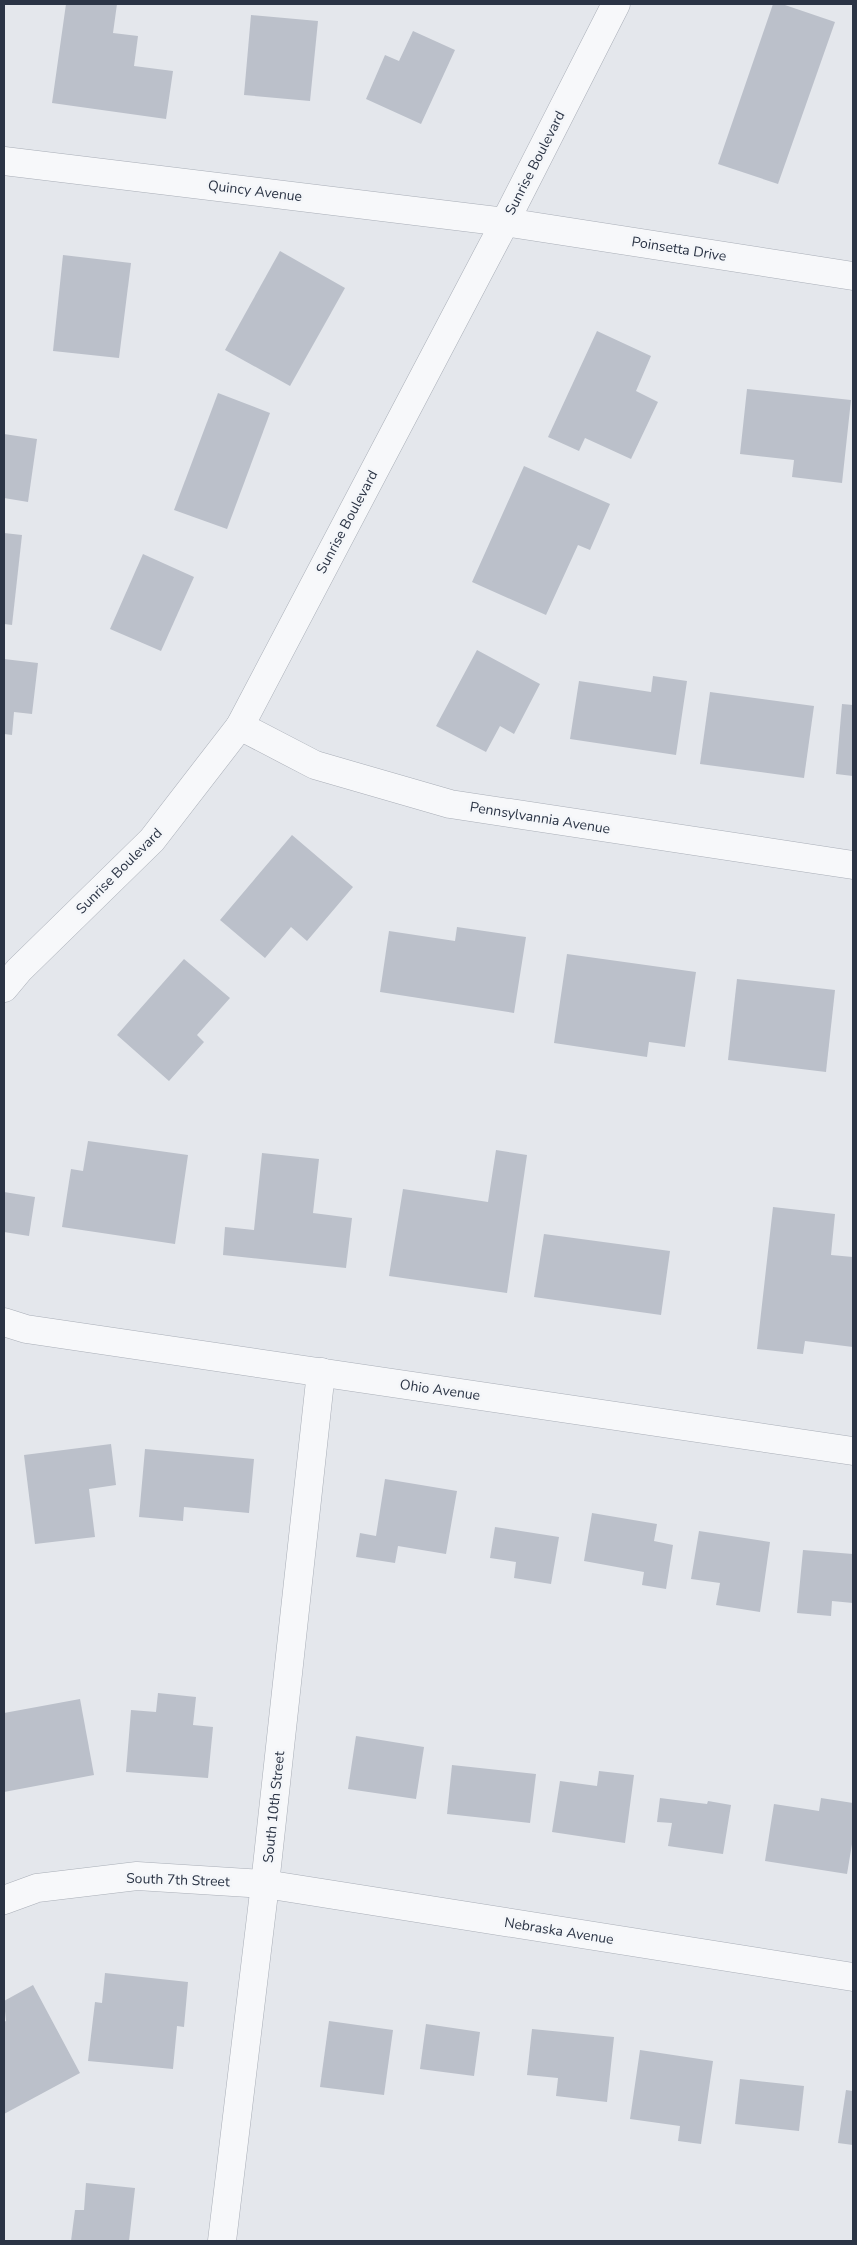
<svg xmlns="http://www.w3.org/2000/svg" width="857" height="2245" viewBox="0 0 857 2245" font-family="'Nunito Sans',sans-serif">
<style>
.building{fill:#bbc0ca}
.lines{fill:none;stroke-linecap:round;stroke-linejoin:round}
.minor-casing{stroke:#a9aeb7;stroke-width:29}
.minor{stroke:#f7f8fa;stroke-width:28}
.labels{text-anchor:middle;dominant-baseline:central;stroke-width:5;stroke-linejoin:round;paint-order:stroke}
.street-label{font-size:14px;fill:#2b3445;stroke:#f4f6f9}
</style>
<rect width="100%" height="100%" fill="#e4e7ec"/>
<g class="building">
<polygon points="66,4 117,4 113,33 138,36 134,66 173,71 166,119 52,103"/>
<polygon points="773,4 782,4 835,22 778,184 718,164"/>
<polygon points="251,15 318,21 310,101 244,95"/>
<polygon points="413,31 455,50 421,124 366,99 385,55 399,61"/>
<polygon points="280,251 345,288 290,386 225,350"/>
<polygon points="63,255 131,263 119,358 53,351"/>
<polygon points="597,331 651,356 636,391 658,402 631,459 585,438 579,451 548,437"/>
<polygon points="747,389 851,400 842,483 792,477 794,460 740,454"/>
<polygon points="218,393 270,413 227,529 174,510"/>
<polygon points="4,434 37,439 28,502 4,498"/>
<polygon points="524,466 610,504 590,550 578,545 546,615 472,582"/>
<polygon points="4,533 22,535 12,625 4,624"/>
<polygon points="143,554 194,577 161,651 110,629"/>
<polygon points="477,650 540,684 514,734 500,726 486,752 436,726"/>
<polygon points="4,659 38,663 32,714 14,712 12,735 4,734"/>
<polygon points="653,676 687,681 676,755 570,739 579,681 651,692"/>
<polygon points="710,692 814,706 804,778 700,764"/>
<polygon points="842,704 853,705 853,776 836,774"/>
<polygon points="292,835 353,887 307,941 291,927 265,958 220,920"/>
<polygon points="457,927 526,937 514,1013 380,992 389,931 455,941"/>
<polygon points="567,954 696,972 685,1047 649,1042 647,1057 554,1043"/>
<polygon points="184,959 230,998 197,1035 204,1042 169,1081 117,1035"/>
<polygon points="737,979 835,990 826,1072 728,1060"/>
<polygon points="88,1141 188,1155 175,1244 62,1227 71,1169 83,1171"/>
<polygon points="496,1150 527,1155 507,1293 389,1276 403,1189 488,1202"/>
<polygon points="262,1153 319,1159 313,1213 352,1218 346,1268 223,1255 225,1227 254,1230"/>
<polygon points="4,1192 35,1197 29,1236 4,1232"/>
<polygon points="773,1207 835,1214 831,1255 853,1257 853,1347 805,1341 803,1354 757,1349"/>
<polygon points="544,1234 670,1251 661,1315 534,1297"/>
<polygon points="111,1444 116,1485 89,1489 95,1537 35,1544 24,1455"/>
<polygon points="145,1449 254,1459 249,1513 184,1507 183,1521 139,1517"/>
<polygon points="385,1479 457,1491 446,1554 398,1546 395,1563 356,1557 360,1533 376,1536"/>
<polygon points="592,1513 657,1524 654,1541 673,1545 666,1589 642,1585 644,1572 584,1561"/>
<polygon points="495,1527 559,1537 551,1584 514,1578 516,1562 490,1558"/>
<polygon points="699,1531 770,1542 760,1612 716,1605 720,1583 691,1579"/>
<polygon points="803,1550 853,1554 853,1603 832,1601 831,1616 797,1613"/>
<polygon points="158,1693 196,1697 193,1725 213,1727 208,1778 126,1772 131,1710 156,1712"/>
<polygon points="80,1699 94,1775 4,1792 4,1713"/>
<polygon points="356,1736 424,1747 416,1799 348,1789"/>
<polygon points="452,1765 536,1774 530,1823 447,1814"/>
<polygon points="599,1771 634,1775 625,1843 552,1832 560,1781 597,1786"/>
<polygon points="660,1798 707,1804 708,1801 731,1805 723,1854 668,1846 672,1823 657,1822"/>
<polygon points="821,1798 853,1803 853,1838 847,1874 765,1861 774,1804 819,1811"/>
<polygon points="105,1973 188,1982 184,2027 177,2026 173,2069 88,2061 95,2002 102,2003"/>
<polygon points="33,1985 80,2073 4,2114 4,2022 6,2021 4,2001"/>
<polygon points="329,2021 393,2030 384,2095 320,2087"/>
<polygon points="426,2024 480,2032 474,2076 420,2069"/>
<polygon points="532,2029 614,2037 607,2102 556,2096 558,2078 527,2075"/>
<polygon points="640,2050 713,2061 701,2144 678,2141 680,2126 630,2119"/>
<polygon points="740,2079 804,2086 799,2131 735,2124"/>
<polygon points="846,2090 853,2091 853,2145 838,2143"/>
<polygon points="86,2183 135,2188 129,2241 71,2241 75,2210 84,2210"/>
</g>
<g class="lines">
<defs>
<g id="minor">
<polyline points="4,161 505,222 853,276"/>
<polyline points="240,726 315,765 450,804 853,865"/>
<polyline points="4,988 19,970 152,840 240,726 505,222 616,4"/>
<polyline points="4,1322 26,1329 853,1451"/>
<polyline points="4,1900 37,1888 137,1876 265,1884 853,1977"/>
<polyline points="222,2241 265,1884 321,1372"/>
</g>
</defs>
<use href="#minor" class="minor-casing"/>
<use href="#minor" class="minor"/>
</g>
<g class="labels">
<g class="street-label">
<text transform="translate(535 163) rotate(-63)">Sunrise Boulevard</text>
<text transform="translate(255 191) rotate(7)">Quincy Avenue</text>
<text transform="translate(679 249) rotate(9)">Poinsetta Drive</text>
<text transform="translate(347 522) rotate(-62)">Sunrise Boulevard</text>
<text transform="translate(540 818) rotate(9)">Pennsylvannia Avenue</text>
<text transform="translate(119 871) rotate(-45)">Sunrise Boulevard</text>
<text transform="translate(440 1390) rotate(8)">Ohio Avenue</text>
<text transform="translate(274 1807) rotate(-84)">South 10th Street</text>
<text transform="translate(178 1880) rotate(2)">South 7th Street</text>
<text transform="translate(559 1931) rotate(9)">Nebraska Avenue</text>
</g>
</g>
<rect width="857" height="2245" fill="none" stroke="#2b3445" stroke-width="10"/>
</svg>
